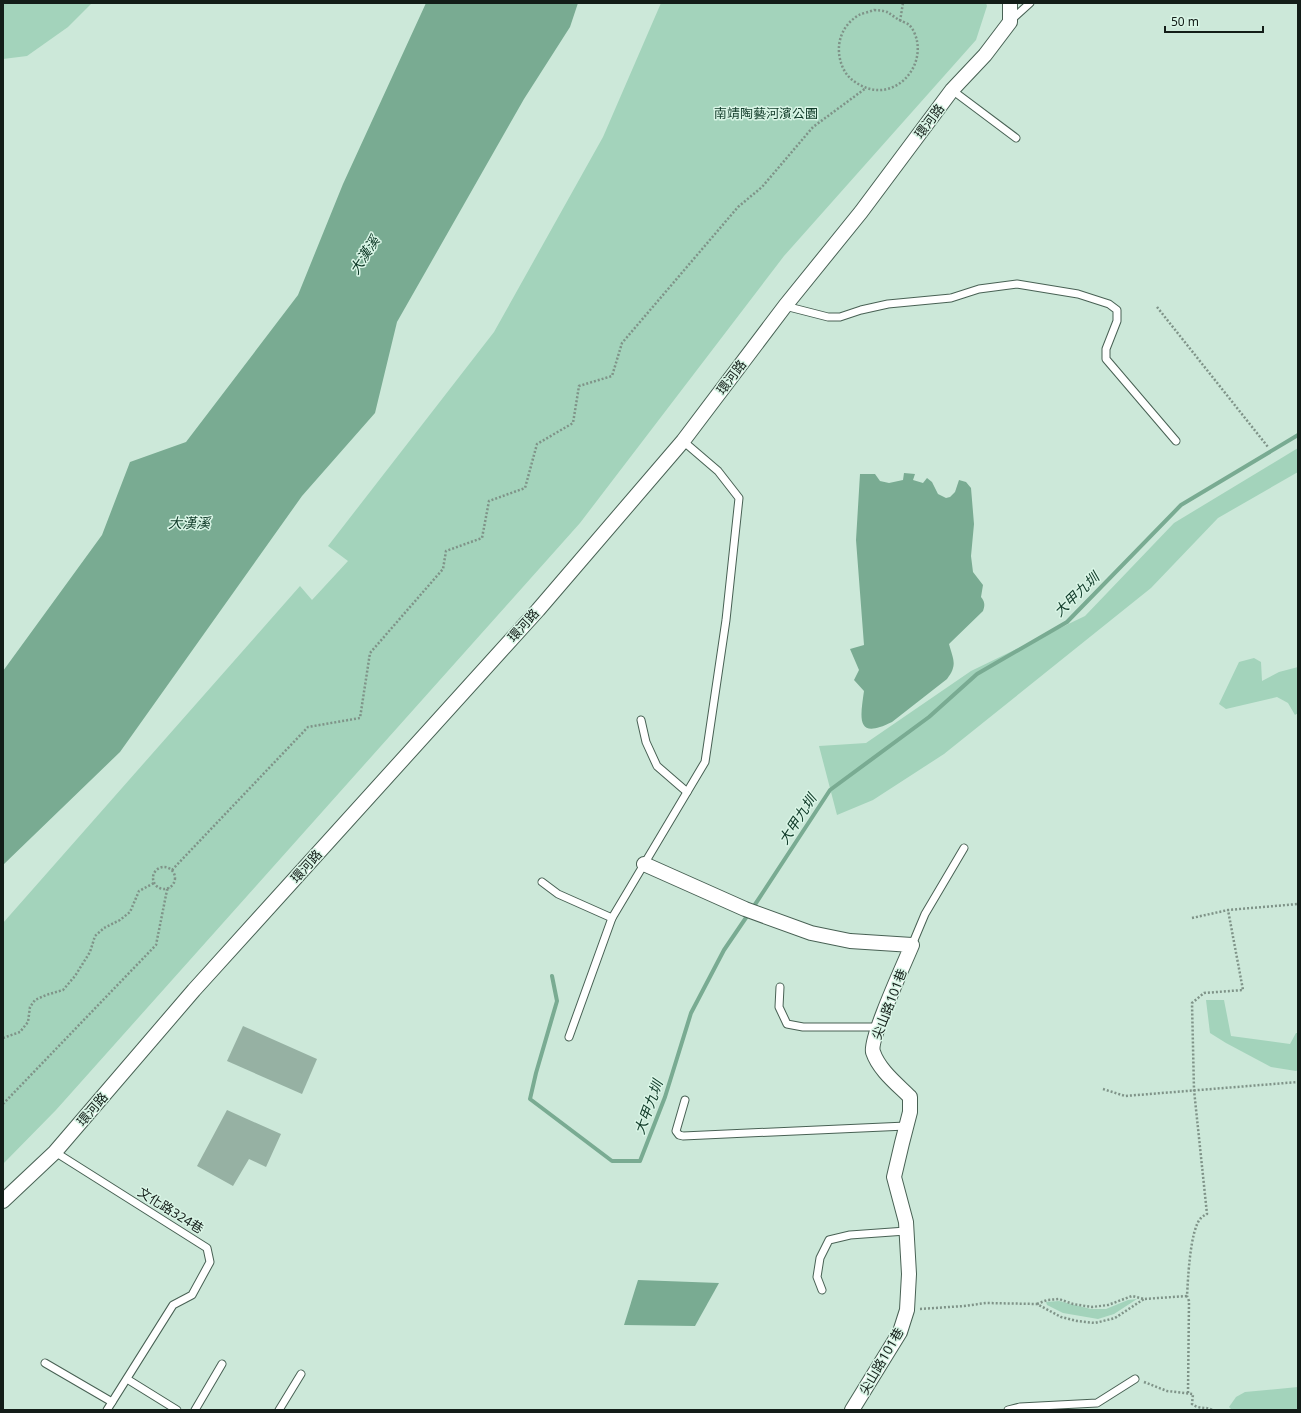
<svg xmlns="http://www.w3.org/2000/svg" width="1301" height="1413" viewBox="0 0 1301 1413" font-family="'Noto Sans','Noto Sans TC',sans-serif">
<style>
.green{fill:#a3d3bb}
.water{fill:#79ab92}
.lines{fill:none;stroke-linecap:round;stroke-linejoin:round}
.stream{stroke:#79ab92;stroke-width:4}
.building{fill:#96b1a3}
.service-casing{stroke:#486154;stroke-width:9}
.minor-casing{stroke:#486154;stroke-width:16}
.path{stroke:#7f9388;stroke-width:2.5;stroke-dasharray:2 2;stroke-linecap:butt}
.service{stroke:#fff;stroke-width:7}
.minor{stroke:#fff;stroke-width:14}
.labels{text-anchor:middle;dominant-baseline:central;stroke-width:3;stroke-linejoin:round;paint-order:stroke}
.park-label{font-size:13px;fill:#103a28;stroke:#d9f5e6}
.street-label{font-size:13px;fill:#131d18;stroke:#d9f5e6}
.water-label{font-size:14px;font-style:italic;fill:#0d3826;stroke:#d9f5e6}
</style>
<rect width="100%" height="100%" fill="#cce8d9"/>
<g class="green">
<polygon points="3,3 92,3 68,27 27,56 3,59"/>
<polygon points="661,3 986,3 987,6 976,40 784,256 580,523 56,1110 3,1164 3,923 300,586 312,600 348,561 328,546 494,332 603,137"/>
<polygon points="1298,448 1298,472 1218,518 1151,588 944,754 873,800 837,815 819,746 866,743 971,671 1085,616 1174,523"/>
<polygon points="1254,658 1261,662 1262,681 1279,672 1298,667 1298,713 1295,715 1288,703 1277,697 1226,709 1219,704 1239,662"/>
<polygon points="1206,1000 1224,1000 1231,1036 1290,1044 1296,1033 1298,1033 1298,1070 1296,1071 1271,1067 1226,1043 1210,1033"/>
<polygon points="1137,1299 1114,1314 1098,1319 1063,1313 1047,1305 1046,1302 1059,1301 1091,1309 1106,1309 1128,1300"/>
<polygon points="1298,1387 1298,1410 1232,1410 1229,1407 1236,1397 1245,1392"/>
</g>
<g class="water">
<polygon points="426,3 578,3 570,27 524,99 397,322 375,413 302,496 120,752 3,865 3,671 102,535 130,462 186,442 298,295 343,184"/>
<path d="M904,473L915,474L913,480L923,483L927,478L932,482L938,494L946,498L950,497L955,492L959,480L966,482L971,488L974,524L971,556L973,572L983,585L981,597C985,602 985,605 983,611L949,644C953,659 958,665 947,679L892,722C856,740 860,719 864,691L854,680L859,670L850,649L864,645L856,540L860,474H875L880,481L889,483L903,480Z"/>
<polygon points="638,1280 719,1283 695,1326 624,1325"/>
</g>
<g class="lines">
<polyline class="stream" points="552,976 557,1001 536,1073 530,1099 612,1161 640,1161 665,1097 691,1013 724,950 756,903 830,790 929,717 977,674 1067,622 1181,505 1298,435"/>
</g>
<g class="building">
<polygon points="243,1026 317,1059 302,1094 227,1061"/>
<polygon points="227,1110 281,1134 266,1167 249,1159 233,1186 197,1166"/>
</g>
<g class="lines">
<defs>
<g id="service">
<polyline points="1010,21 1030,3"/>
<polyline points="952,90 1016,138"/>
<polyline points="785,306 828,317 840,317 861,310 888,304 951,298 979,289 1017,284 1078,294 1109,304 1117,310 1117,321 1106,349 1106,359 1176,441"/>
<polyline points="641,720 646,742 657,766 687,792"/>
<polyline points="542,882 558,894 612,918"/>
<polyline points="912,945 925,914 964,848"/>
<polyline points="780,987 779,1007 787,1024 803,1027 877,1027"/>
<polyline points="569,1037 612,918 705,762 726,620 739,498 718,471 683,441"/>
<polyline points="685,1100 676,1131 679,1135 683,1136 906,1126"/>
<polyline points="55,1152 207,1248 210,1262 192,1295 173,1305 107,1410"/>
<polyline points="822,1290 817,1277 820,1258 829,1240 850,1235 906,1231"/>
<polyline points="45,1363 112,1402"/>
<polyline points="127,1379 177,1410"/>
<polyline points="195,1410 222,1364"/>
<polyline points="279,1410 301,1374"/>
<polyline points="1008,1410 1020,1407 1097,1403 1135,1379"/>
</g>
<g id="minor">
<path d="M644,864L745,909L811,933L850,941L912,945C905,962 869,1040 873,1052C879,1070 897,1084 910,1097V1112L902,1143L894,1177L906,1222L909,1274L907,1310L900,1332L852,1410"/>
<polyline points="3,1201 55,1152 194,990 538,610 683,441 785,306 861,212 952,90 985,55 1010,22 1010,3"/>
</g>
</defs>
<use href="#service" class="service-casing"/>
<use href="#minor" class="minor-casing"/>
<g class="path">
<path d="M874,10C891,11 887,13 901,21C903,22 907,23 909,25C913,28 916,36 917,41C923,72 892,101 862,86C854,82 847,77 843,68C834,48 840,26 859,15C863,13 869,12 874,10Z"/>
<polyline points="900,21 903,3"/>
<polyline points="1157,307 1268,447"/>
<circle cx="164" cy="878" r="11"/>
<polyline points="172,870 308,727 360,718 370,653 443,569 446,551 482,538 489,501 525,488 537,444 573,423 579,386 612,376 622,343 738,207 762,187 813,127 866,88"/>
<polyline points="1192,918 1228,910 1298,904"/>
<polyline points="3,1038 20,1032 28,1022 30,1007 35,1000 46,995 63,990 75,976 90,952 95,936 104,928 120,920 130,912 139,891 154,883"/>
<polyline points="1103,1089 1125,1096 1298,1082"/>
<polyline points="3,1104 156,945 167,890 170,888"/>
<polyline points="1037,1304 1047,1300 1059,1299 1073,1304 1092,1307 1108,1305 1132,1296 1144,1299 1187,1296"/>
<polyline points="920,1309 964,1306 986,1303 1037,1304 1061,1317 1077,1321 1095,1323 1115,1318 1144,1299"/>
<path d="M1144,1382L1167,1391L1193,1394L1192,1404C1200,1410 1205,1406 1212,1410"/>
<path d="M1188,1393L1189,1301L1187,1296C1188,1279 1190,1229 1201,1218C1203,1216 1205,1215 1207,1214L1194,1090L1192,1003L1204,993L1243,990L1228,910"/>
</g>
<use href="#service" class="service"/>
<use href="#minor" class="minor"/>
</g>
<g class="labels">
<g class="park-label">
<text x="766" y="113">南靖陶藝河濱公園</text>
</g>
<g class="street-label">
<text transform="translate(929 121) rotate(-53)">環河路</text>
<text transform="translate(731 377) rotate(-53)">環河路</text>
<text transform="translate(523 625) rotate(-48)">環河路</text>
<text transform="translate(306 866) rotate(-48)">環河路</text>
<text transform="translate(889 1004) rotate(-69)">尖山路101巷</text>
<text transform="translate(92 1109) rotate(-49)">環河路</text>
<text transform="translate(171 1210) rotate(32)">文化路324巷</text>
<text transform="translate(881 1361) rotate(-60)">尖山路101巷</text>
</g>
<g class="water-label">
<text transform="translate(364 255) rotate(-57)">大漢溪</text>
<text x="189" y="522">大漢溪</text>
<text transform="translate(1076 594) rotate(-44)">大甲九圳</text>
<text transform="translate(797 819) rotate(-57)">大甲九圳</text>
<text transform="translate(648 1107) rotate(-70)">大甲九圳</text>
</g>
</g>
<rect width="1301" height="1413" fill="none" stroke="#131d18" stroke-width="8"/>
<path d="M1165 26v6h98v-6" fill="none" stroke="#131d18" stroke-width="2"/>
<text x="1171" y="26" font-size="12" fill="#131d18" stroke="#d9f5e6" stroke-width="3" paint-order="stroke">50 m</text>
</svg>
